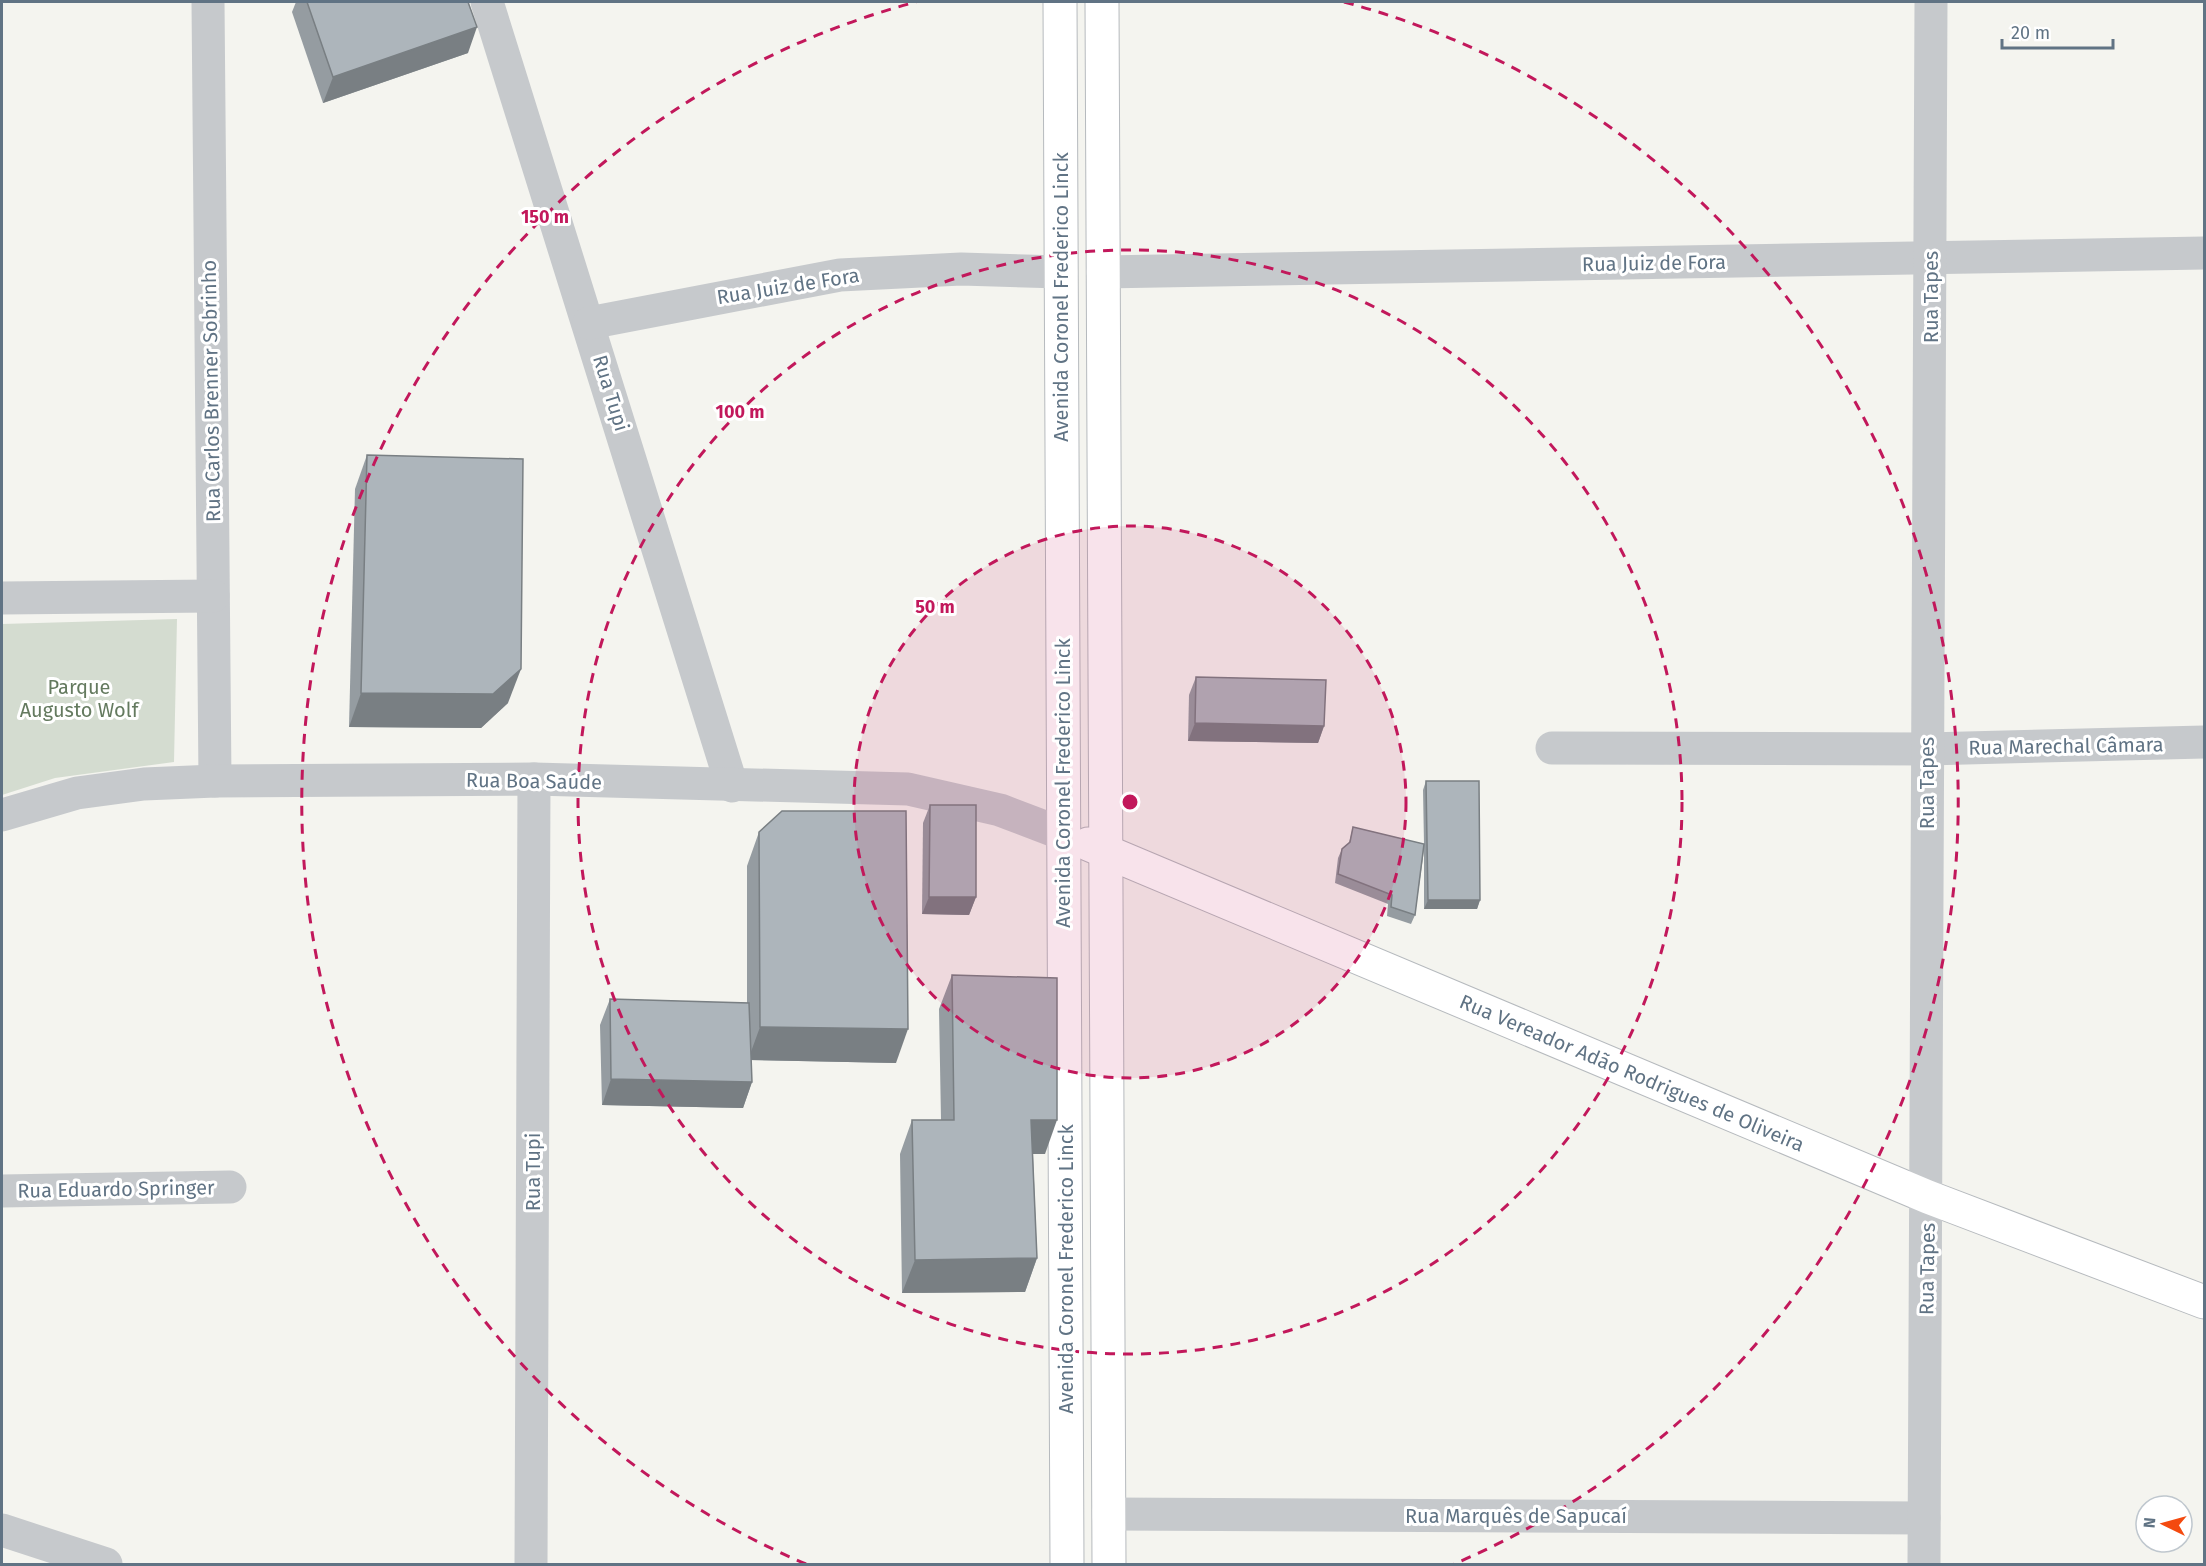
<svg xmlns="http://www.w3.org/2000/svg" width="2206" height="1566" viewBox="0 0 2206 1566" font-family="'Fira Sans',sans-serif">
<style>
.green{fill:#d4dcd0}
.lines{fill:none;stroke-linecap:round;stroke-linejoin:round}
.major-casing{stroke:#b6babe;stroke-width:35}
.minor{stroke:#c6c9cc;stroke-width:33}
.major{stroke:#fff;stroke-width:33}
.wall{fill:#959ca1}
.shaded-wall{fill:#797f83}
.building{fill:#adb5bb;stroke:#797f83;stroke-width:1.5}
.ring{fill:none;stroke:#c2185b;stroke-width:3;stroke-dasharray:10 8}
.labels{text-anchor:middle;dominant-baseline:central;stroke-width:6;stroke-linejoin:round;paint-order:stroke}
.street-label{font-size:20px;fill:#607384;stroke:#fff}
.park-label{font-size:20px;fill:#647a5f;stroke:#fff}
.centre{fill:#c2185b;stroke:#fff;stroke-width:3}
.ring-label{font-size:18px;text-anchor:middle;font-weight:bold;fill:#c2185b;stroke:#fff;stroke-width:6;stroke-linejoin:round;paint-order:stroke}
</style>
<rect width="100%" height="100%" fill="#f4f4ef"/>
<polygon class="green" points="177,619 174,762 55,778 2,795 2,624"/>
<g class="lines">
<defs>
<g id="major">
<polyline points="1060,2 1067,1564"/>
<polyline points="1102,2 1109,1564"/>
<polyline points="1088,844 1928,1197 2204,1302"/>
</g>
</defs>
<use href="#major" class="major-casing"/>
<g class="minor">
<polyline points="208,2 215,781"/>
<polyline points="487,2 732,786"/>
<polyline points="1103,272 2204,253"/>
<polyline points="589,323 840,275 961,269 1061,272"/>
<polyline points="2,598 213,596"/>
<polyline points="1552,748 1927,749 2204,742"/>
<polyline points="2,815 77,793 144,784 215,781 534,779 908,789 1000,810 1063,834"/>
<polyline points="2,1191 230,1187"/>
<polyline points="1108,1514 1924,1518"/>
<polyline points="2,1530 106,1564"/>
<polyline points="531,1564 534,779"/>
<polyline points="1924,1564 1931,2"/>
</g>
<use href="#major" class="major"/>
</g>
<g class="wall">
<polygon points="296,2 468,2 468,53 323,103 292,12"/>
<polygon points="367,455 508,703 481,728 349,727 355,489"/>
<polygon points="1196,677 1324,726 1318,743 1188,741 1189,695"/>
<polygon points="1426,781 1480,900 1477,909 1424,909 1424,850 1415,915 1411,924 1387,916 1388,904 1335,883 1338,858 1342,849 1349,843 1353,827 1424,844 1423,790"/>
<polygon points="930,805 976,897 969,915 922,914 923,823"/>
<polygon points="759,832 896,1063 751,1060 752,1082 743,1108 602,1105 600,1025 610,999 747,1003 747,866"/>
<polygon points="952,975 1045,1154 1033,1154 1037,1258 1025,1292 902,1293 900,1154 912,1120 941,1120 939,1009"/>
</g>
<g class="shaded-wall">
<polygon points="477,27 468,53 323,103 333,77"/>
<polygon points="521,669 508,703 481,728 349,727 361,693"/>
<polygon points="1195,723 1324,726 1318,743 1188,741"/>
<polygon points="929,897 976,897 969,915 922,914"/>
<polygon points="1428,900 1480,900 1477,909 1424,909"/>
<polygon points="760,1027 908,1029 896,1063 748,1060"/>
<polygon points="611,1079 752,1082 743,1108 602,1105"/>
<polygon points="1031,1120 1057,1120 1045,1154 1019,1154"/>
<polygon points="1037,1258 1025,1292 902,1293 915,1260"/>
</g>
<g class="building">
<polygon points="307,2 468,2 477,27 333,77"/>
<polygon points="367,455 523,459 521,669 493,694 361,693"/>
<polygon points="1196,677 1326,680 1324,726 1195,723"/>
<polygon points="1426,781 1479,781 1480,900 1428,900"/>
<polygon points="930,805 976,805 976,897 929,897"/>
<polygon points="782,811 906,811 908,1029 760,1027 759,832"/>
<polygon points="1353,827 1424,844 1415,915 1391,907 1392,895 1338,874 1342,849 1350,842"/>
<polygon points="952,975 1057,978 1057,1120 1031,1120 1037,1258 915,1260 912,1120 954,1120"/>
<polygon points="610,999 749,1003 752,1082 611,1079"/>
</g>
<circle cx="1130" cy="802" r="276" fill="#c2185b" fill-opacity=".12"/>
<g class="ring">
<circle cx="1130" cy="802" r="276"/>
<circle cx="1130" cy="802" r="552"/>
<path d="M806 1564A828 828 0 0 1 916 2M1344 2A828 828 0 0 1 1454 1564"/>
</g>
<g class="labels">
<g class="street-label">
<text transform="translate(1654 263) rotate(-1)">Rua Juiz de Fora</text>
<text transform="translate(788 286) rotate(-9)">Rua Juiz de Fora</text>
<text transform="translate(1061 297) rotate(-90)">Avenida Coronel Frederico Linck</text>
<text transform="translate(1931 297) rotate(-90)">Rua Tapes</text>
<text transform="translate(211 391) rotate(-91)">Rua Carlos Brenner Sobrinho</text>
<text transform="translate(611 393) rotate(73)">Rua Tupi</text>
<text transform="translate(2066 746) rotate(-1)">Rua Marechal Câmara</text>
<text transform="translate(534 781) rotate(1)">Rua Boa Saúde</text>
<text transform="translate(1063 783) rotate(-90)">Avenida Coronel Frederico Linck</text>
<text transform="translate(1927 783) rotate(-90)">Rua Tapes</text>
<text transform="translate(1632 1073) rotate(23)">Rua Vereador Adão Rodrigues de Oliveira</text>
<text transform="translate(533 1172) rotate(-90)">Rua Tupi</text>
<text transform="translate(116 1189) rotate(-1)">Rua Eduardo Springer</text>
<text transform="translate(1066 1269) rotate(-90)">Avenida Coronel Frederico Linck</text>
<text transform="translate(1927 1269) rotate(-89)">Rua Tapes</text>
<text x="1516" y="1516">Rua Marquês de Sapucaí</text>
</g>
<g class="park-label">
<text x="79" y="687">Parque<tspan x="79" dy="23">Augusto Wolf</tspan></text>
</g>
</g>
<circle cx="1130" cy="802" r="9" class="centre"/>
<g class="ring-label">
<text x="545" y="223">150 m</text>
<text x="740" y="418">100 m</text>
<text x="935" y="613">50 m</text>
</g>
<rect width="2206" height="1566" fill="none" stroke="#607384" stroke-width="6"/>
<g transform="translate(2164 1524) rotate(275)"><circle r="28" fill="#ffffff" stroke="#bfc7ce" stroke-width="1.5"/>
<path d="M0-4.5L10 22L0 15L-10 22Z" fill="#f44a0f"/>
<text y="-9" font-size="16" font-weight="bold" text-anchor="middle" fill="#607384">N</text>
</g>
<path d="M2002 39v9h111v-9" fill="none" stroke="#607384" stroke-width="3"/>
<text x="2011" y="39" font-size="18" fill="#607384" stroke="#ffffff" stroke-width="4.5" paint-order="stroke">20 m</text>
</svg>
